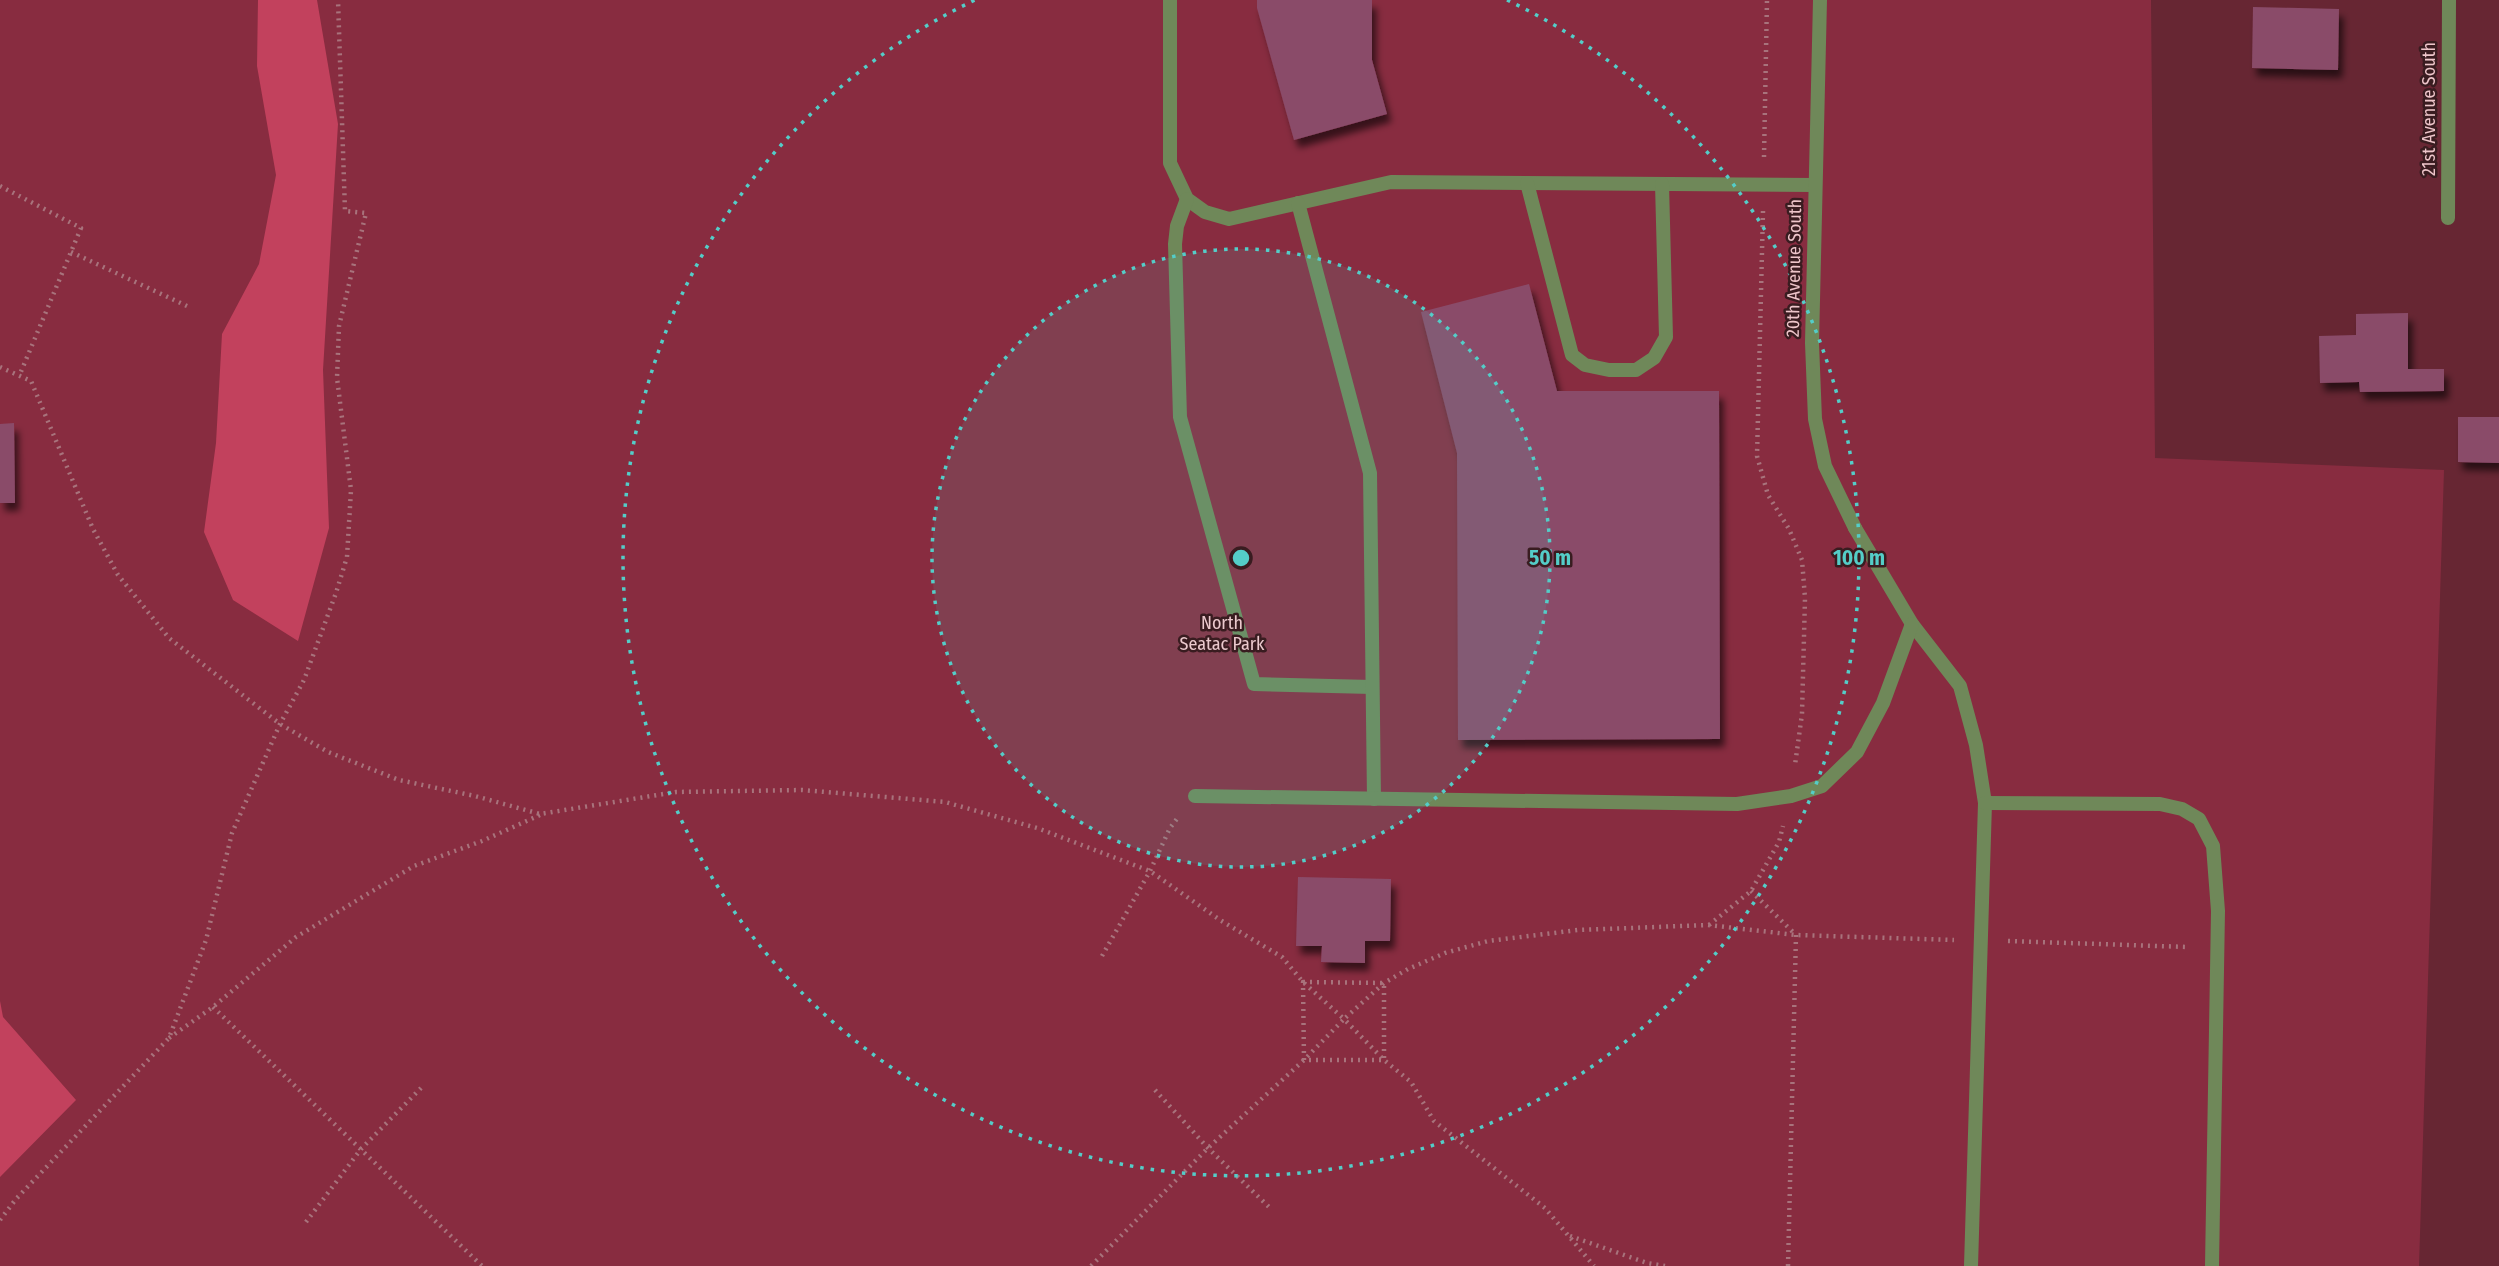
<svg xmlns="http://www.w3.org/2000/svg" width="2499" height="1266" viewBox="0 0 2499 1266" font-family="'Fira Sans Condensed',sans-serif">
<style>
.green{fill:#882c40}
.forest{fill:#c2415d}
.building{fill:#8a4b69;filter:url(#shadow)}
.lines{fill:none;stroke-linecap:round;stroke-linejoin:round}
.path{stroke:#a8737c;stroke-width:4.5;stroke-dasharray:2 5;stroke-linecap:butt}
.service{stroke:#6f8859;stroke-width:14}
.minor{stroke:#6f8859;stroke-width:14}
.ring{fill:none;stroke:#54cdc8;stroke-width:3.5;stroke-dasharray:3.5 7}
.labels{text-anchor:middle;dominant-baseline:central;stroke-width:5;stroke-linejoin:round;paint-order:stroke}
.street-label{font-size:18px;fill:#eec5ca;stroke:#391c20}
.park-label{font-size:18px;fill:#ebc9cd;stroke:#391c20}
.centre{fill:#54cdc8;stroke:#391c20;stroke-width:3.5}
.ring-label{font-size:21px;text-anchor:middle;font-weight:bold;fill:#54cdc8;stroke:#391c20;stroke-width:5;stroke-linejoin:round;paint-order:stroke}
</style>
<defs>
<filter id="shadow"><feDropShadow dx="4.5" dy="8" stdDeviation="3.5" flood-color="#0009"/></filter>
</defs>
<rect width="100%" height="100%" fill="#672633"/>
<polygon class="green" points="0,0 2151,0 2155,458 2444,470 2419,1266 0,1266"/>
<g class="forest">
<polygon points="258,0 317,0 338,124 323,370 329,528 298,641 233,600 204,532 216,443 222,334 259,264 276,175 257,66"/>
<polygon points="0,1001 3,1017 76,1100 0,1177"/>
</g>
<g class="building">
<polygon points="1257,0 1372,0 1372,60 1387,114 1294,140 1257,8"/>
<polygon points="2253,7 2339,9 2338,70 2252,68"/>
<polygon points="1529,284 1557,391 1719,391 1720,739 1458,740 1457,453 1421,312"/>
<polygon points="2408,313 2408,369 2444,369 2444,391 2360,392 2359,382 2320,383 2319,336 2356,335 2356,314"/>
<polygon points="2458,417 2499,417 2499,463 2458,462"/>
<polygon points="14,423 15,503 0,503 0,424"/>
<polygon points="1298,877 1391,879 1390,941 1365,941 1365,963 1321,962 1322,946 1296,946"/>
</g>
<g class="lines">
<g class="path">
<polyline points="1764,157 1767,0"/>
<polyline points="0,186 81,228 20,374"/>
<polyline points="1763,211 1757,456 1768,495 1789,529 1802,560 1805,598 1802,714 1795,765"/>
<polyline points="71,252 187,306"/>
<polyline points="0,367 31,381 93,529 118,575 169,638 280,724 328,752 399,780 475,796 540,814 676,792 802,790 945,802 1037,828 1150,871 1220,920 1282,957 1303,982 1344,1019 1384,983 1408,969 1445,953 1488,941 1578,930 1708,925 1796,935 1954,940"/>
<polyline points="1751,891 1796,935 1788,1266"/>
<polyline points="1709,925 1751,891 1779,842 1783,826"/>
<polyline points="2008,941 2188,947"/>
<polyline points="1102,956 1150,871 1170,828 1179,816"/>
<polygon points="1303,982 1384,983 1384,1060 1304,1060"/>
<polyline points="213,1007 482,1266"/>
<polyline points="169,1038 213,1007 296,937 414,866 482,841 540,815"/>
<polyline points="1155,1090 1208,1148 1271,1209"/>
<polyline points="0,1220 16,1199 169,1038 206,940 232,833 280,724 304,680 336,593 347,557 351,490 337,378 339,326 366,213 345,211 338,0"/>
<polyline points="306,1222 361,1149 423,1086"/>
<polyline points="1570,1236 1647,1263 1665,1266"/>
<polyline points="1091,1266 1208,1148 1304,1060 1344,1019 1384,1060 1411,1082 1434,1121 1545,1208 1594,1266"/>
</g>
<g class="service">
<polyline points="1170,0 1170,163 1187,199 1205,212 1229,219 1391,182 1815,185"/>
<polyline points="1527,183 1572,355 1585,365 1609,370 1636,370 1654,358 1666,337 1662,184"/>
<polyline points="1187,199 1177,226 1175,244 1180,417 1254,684 1372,687"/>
<polyline points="1298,203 1370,473 1374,799"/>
<polyline points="1855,528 1912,624 1960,686 1976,745 1985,803 1971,1266"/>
<polyline points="1195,796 1737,804 1791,796 1822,786 1857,752 1883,703 1912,624"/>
<polyline points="1985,803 2160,804 2182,809 2199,819 2213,846 2218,911 2212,1266"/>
</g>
<g class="minor">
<polyline points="1820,0 1812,343 1815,419 1825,466 1855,528"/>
<polyline points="2448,218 2449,0"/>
</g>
</g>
<circle cx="1241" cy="558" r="309" fill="#54cdc8" fill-opacity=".12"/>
<g class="ring">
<circle cx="1241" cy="558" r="309"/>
<path d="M1507 0A618 618 0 1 1 975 0"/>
</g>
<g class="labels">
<g class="street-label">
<text transform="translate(2429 109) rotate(-90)">21st Avenue South</text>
<text transform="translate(1794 268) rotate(-89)">20th Avenue South</text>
</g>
<g class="park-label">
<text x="1222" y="623">North<tspan x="1222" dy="21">Seatac Park</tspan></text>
</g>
</g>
<circle cx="1241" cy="558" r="10" class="centre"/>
<g class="ring-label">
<text x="1550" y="565">50 m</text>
<text x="1859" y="565">100 m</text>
</g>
</svg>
